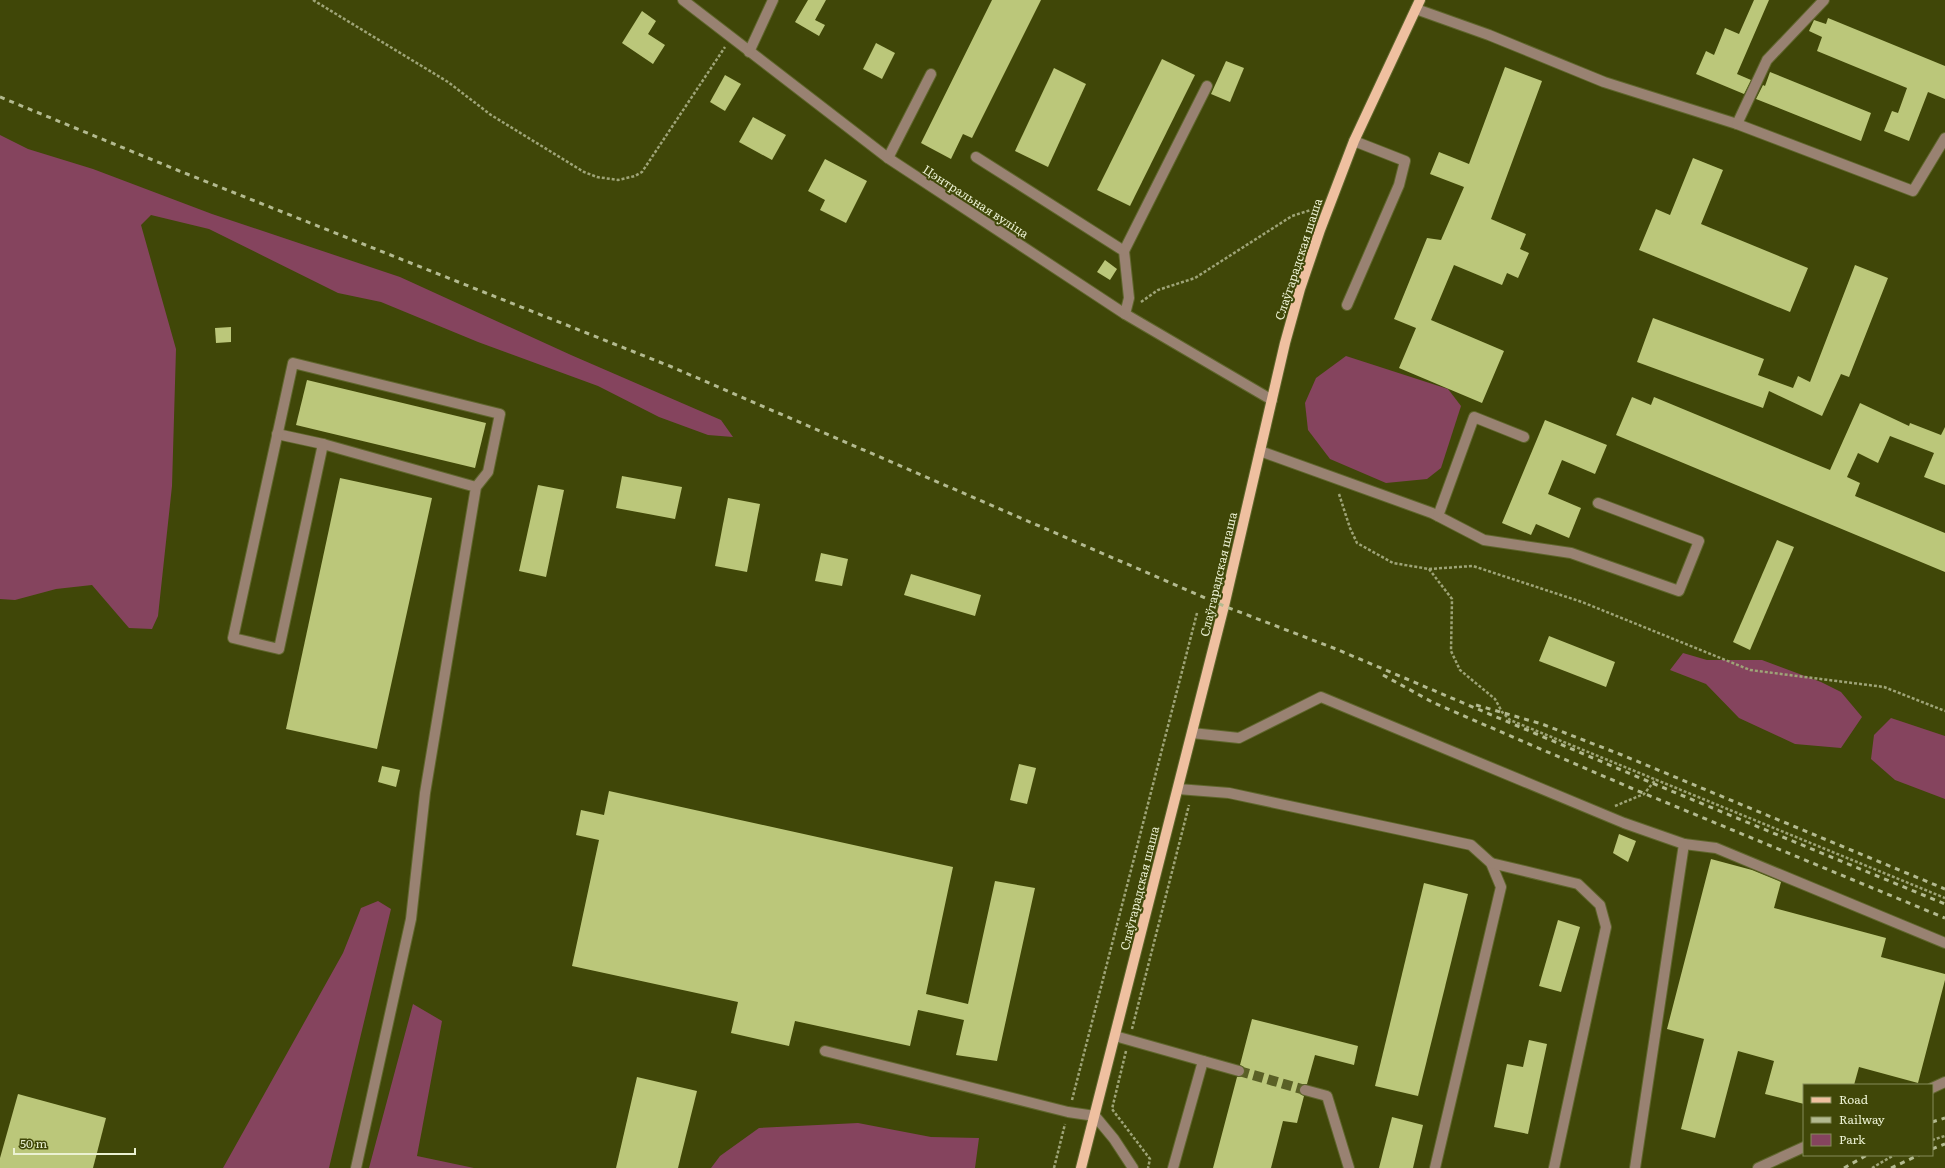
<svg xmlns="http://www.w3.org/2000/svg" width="1945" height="1168" viewBox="0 0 1945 1168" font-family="Literata,serif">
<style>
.green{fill:#85445e}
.building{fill:#bbc77a}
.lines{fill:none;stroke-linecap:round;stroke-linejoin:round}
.minor-tunnel{stroke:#5a6026;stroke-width:10;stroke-dasharray:10 5;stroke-linecap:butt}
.minor-casing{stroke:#5f662c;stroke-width:12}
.major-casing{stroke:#5f662c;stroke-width:12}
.path{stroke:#9ea477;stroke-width:2.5;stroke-dasharray:3 2;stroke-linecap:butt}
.minor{stroke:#998272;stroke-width:10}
.major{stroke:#efc0a0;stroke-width:10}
.rail{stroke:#b3ba90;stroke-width:3;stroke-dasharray:5 5;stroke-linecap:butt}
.labels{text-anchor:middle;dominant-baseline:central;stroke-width:4;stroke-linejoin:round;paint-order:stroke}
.street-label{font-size:12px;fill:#ebf1d2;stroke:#404708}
</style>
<rect width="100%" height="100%" fill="#404708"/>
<g class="green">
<polygon points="0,135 28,149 93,169 212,214 400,277 571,355 721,420 733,437 708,435 659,417 598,386 478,342 381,302 338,293 209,229 151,215 141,225 176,349 172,486 158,616 152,629 129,628 92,585 56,589 15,600 0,599"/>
<polygon points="1346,356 1448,389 1461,406 1441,468 1427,479 1386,483 1330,459 1308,430 1305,403 1316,378"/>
<polygon points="1683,653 1707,660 1762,660 1821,682 1841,692 1862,717 1841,748 1795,744 1739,718 1706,684 1670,670"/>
<polygon points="1891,718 1945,736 1945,799 1895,780 1871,759 1874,735"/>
<polygon points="378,901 391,909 329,1168 223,1168 343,953 361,908"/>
<polygon points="413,1004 442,1021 417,1156 474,1168 369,1168"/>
<polygon points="858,1123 931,1137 979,1138 975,1168 711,1168 720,1156 759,1128"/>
</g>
<g class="building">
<polygon points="808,0 826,0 815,20 825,25 819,36 795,22"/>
<polygon points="992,0 1041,0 972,138 963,134 951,159 921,143"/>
<polygon points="1754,0 1769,0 1737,74 1751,80 1744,94 1696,74 1706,51 1714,55 1725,28 1739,34"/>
<polygon points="642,11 656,21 648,34 665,45 653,64 622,43"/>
<polygon points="1828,18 1945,66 1945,99 1928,92 1909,141 1884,131 1892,111 1898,113 1907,88 1817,51 1822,37 1809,31 1814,20 1826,24"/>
<polygon points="876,43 895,53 882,79 863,69"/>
<polygon points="1162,59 1195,75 1130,206 1097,190"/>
<polygon points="1226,61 1244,68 1230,102 1211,94"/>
<polygon points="1505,67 1542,81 1491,219 1526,234 1520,249 1529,253 1518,278 1507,273 1502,285 1454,265 1431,320 1504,351 1482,403 1399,368 1416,328 1394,319 1427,238 1441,240 1464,187 1430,174 1439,152 1469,164"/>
<polygon points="1054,68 1086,84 1048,167 1015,151"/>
<polygon points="1770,72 1871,113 1861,141 1756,99 1763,85 1765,86"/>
<polygon points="725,75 741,84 725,111 710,102"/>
<polygon points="753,117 786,135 772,160 739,142"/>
<polygon points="1693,158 1723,170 1701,224 1808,268 1790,312 1639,250 1656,209 1670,215"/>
<polygon points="825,159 867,181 846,223 820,210 825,200 808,191"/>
<polygon points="1105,260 1117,269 1110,280 1097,272"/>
<polygon points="1855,265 1888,278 1849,377 1841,374 1822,416 1769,391 1763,408 1637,362 1653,318 1764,359 1758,375 1793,388 1798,376 1810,382"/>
<polygon points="231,327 231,342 216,343 215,328"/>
<polygon points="307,380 486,423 475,468 296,425"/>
<polygon points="1632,397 1651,405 1654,397 1830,470 1860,403 1909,426 1910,423 1941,435 1945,427 1945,485 1924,477 1934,453 1890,436 1878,463 1858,453 1847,477 1860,483 1855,496 1945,533 1945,572 1616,435"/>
<polygon points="1545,420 1607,445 1595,474 1562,460 1548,494 1581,508 1569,538 1536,524 1531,535 1502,523"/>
<polygon points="622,476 682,487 675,519 616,508"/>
<polygon points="340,478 432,498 377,749 286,729"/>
<polygon points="538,485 564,490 546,577 519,571"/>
<polygon points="728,498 760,504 747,572 715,566"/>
<polygon points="1777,540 1794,547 1750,650 1733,642"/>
<polygon points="821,553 848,559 842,586 815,581"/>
<polygon points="911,574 981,595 975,616 904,595"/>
<polygon points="1549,636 1615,662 1606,687 1539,661"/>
<polygon points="1019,764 1036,768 1027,804 1010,800"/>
<polygon points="382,766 400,770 396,787 378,782"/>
<polygon points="609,791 953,867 926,994 968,1004 995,881 1035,888 997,1061 956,1055 964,1020 918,1010 910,1046 795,1021 789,1046 731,1033 738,1002 572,966 599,840 576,835 581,810 604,815"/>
<polygon points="1619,834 1636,841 1628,862 1613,853"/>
<polygon points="1711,859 1752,870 1781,882 1774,908 1886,938 1881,957 1945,974 1945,980 1918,1083 1859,1067 1854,1085 1804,1085 1804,1104 1765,1094 1774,1061 1738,1051 1715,1138 1681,1129 1704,1039 1667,1029"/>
<polygon points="1424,883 1468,894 1418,1096 1375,1086"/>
<polygon points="1558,920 1580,927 1561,992 1539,986"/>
<polygon points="1252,1019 1358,1046 1354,1065 1315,1055 1307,1084 1303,1084 1299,1089 1300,1094 1304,1096 1297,1123 1283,1121 1271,1168 1213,1168 1237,1077 1243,1076 1245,1072 1244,1067 1240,1065"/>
<polygon points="1529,1040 1547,1044 1528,1134 1494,1127 1507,1064 1523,1067"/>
<polygon points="637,1077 697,1091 678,1168 616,1168"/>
<polygon points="18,1094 106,1118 93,1168 0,1168 0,1158"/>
<polygon points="1392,1117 1423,1125 1413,1168 1379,1168"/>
</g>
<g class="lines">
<polyline class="minor-tunnel" points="1239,1071 1305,1090"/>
<defs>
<g id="minor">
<polyline points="683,0 888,158 1125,314 1272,400"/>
<polyline points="1416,9 1489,35 1604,82 1737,124 1913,191 1945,138"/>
<polyline points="749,52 773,0"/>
<polyline points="1737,124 1767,60 1824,0"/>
<polyline points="976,157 1124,251 1129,298 1125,314"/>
<polyline points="888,158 931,74"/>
<polyline points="1124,251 1207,86"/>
<polyline points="1347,305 1399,185 1405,161 1354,141"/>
<polyline points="277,434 323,444"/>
<polyline points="1260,451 1432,513 1484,540 1571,553 1679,591 1699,541 1598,503"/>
<polyline points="1438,516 1474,417 1524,437"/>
<polyline points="1192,733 1239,738 1321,697 1624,823 1684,844 1635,1168"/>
<polyline points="1178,789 1229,793 1471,845 1491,863 1501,887 1435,1168"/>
<polyline points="1684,844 1716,848 1945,943"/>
<polyline points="1491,863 1578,884 1600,905 1606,927 1554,1168"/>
<polyline points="1115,1036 1239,1071"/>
<polyline points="825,1051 1068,1112 1095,1116 1114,1139 1133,1168"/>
<polyline points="1932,1088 1945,1082"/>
<polyline points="1305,1090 1327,1096 1349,1168"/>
<polyline points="356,1168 411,919 425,793 476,487 488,472 500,414 293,363 233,638 279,649 323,444 476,487"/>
<polyline points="1173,1168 1203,1061"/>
<polyline points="1758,1168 1804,1147"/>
</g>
<polyline id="major" points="1081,1168 1224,606 1285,343 1300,289 1320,230 1354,141 1420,0"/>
</defs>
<use href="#minor" class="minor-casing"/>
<use href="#major" class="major-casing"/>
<g class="path">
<polyline points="313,0 448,82 491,115 584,172 597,177 618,180 635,176 642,172 725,47"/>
<polyline points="1141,302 1158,290 1195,278 1292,216 1314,209"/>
<polyline points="1339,494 1350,528 1357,543 1393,563 1429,569 1473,566 1582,602 1750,670 1884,687 1945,711"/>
<polyline points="1429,569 1452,599 1451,651 1460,670 1495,699 1502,712 1510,720 1945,898"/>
<polyline points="1615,806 1644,794 1656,779"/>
<polyline points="1132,1029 1189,805"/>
<polyline points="1126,1051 1112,1109 1150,1159 1148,1168"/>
<polyline points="1072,1100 1197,613"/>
<polyline points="1932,1140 1945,1136"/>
<polyline points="1054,1168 1065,1124"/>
<polyline points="1872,1168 1894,1155"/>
</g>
<use href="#minor" class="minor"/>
<use href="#major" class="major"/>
<g class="rail">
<polyline points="0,97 177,170 672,367 1224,606 1336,649 1652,783 1945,904"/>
<polyline points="1383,675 1434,703 1631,788 1945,918"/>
<polyline points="1476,705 1542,724 1622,755 1945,889"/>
<polyline points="1932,1122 1945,1118"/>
<polyline points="1932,1149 1945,1144"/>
<polyline points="1844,1168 1867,1155"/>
<polyline points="1891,1168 1919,1155"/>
</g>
</g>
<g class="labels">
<g class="street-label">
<text transform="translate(976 201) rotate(33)">Цэнтральная вуліца</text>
<text transform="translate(1298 259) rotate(-72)">Слаўгарадская шаша</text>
<text transform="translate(1218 574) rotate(-77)">Слаўгарадская шаша</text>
<text transform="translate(1139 888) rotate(-76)">Слаўгарадская шаша</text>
</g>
</g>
<rect x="1803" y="1084" width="130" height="72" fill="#404708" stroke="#848b59"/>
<rect x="1811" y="1097" width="20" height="6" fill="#efc0a0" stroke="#848b59"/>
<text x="1839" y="1104" font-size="12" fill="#ebf1d2">Road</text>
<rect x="1811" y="1117" width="20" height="6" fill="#b3ba90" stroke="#848b59"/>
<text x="1839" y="1124" font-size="12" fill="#ebf1d2">Railway</text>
<rect x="1811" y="1134" width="20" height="12" fill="#85445e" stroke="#848b59"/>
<text x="1839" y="1144" font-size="12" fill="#ebf1d2">Park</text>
<path d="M14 1148v6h121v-6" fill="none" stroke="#ebf1d2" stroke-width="2"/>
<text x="20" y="1148" font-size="12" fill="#ebf1d2" stroke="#404708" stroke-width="3" paint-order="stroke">50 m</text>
</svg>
